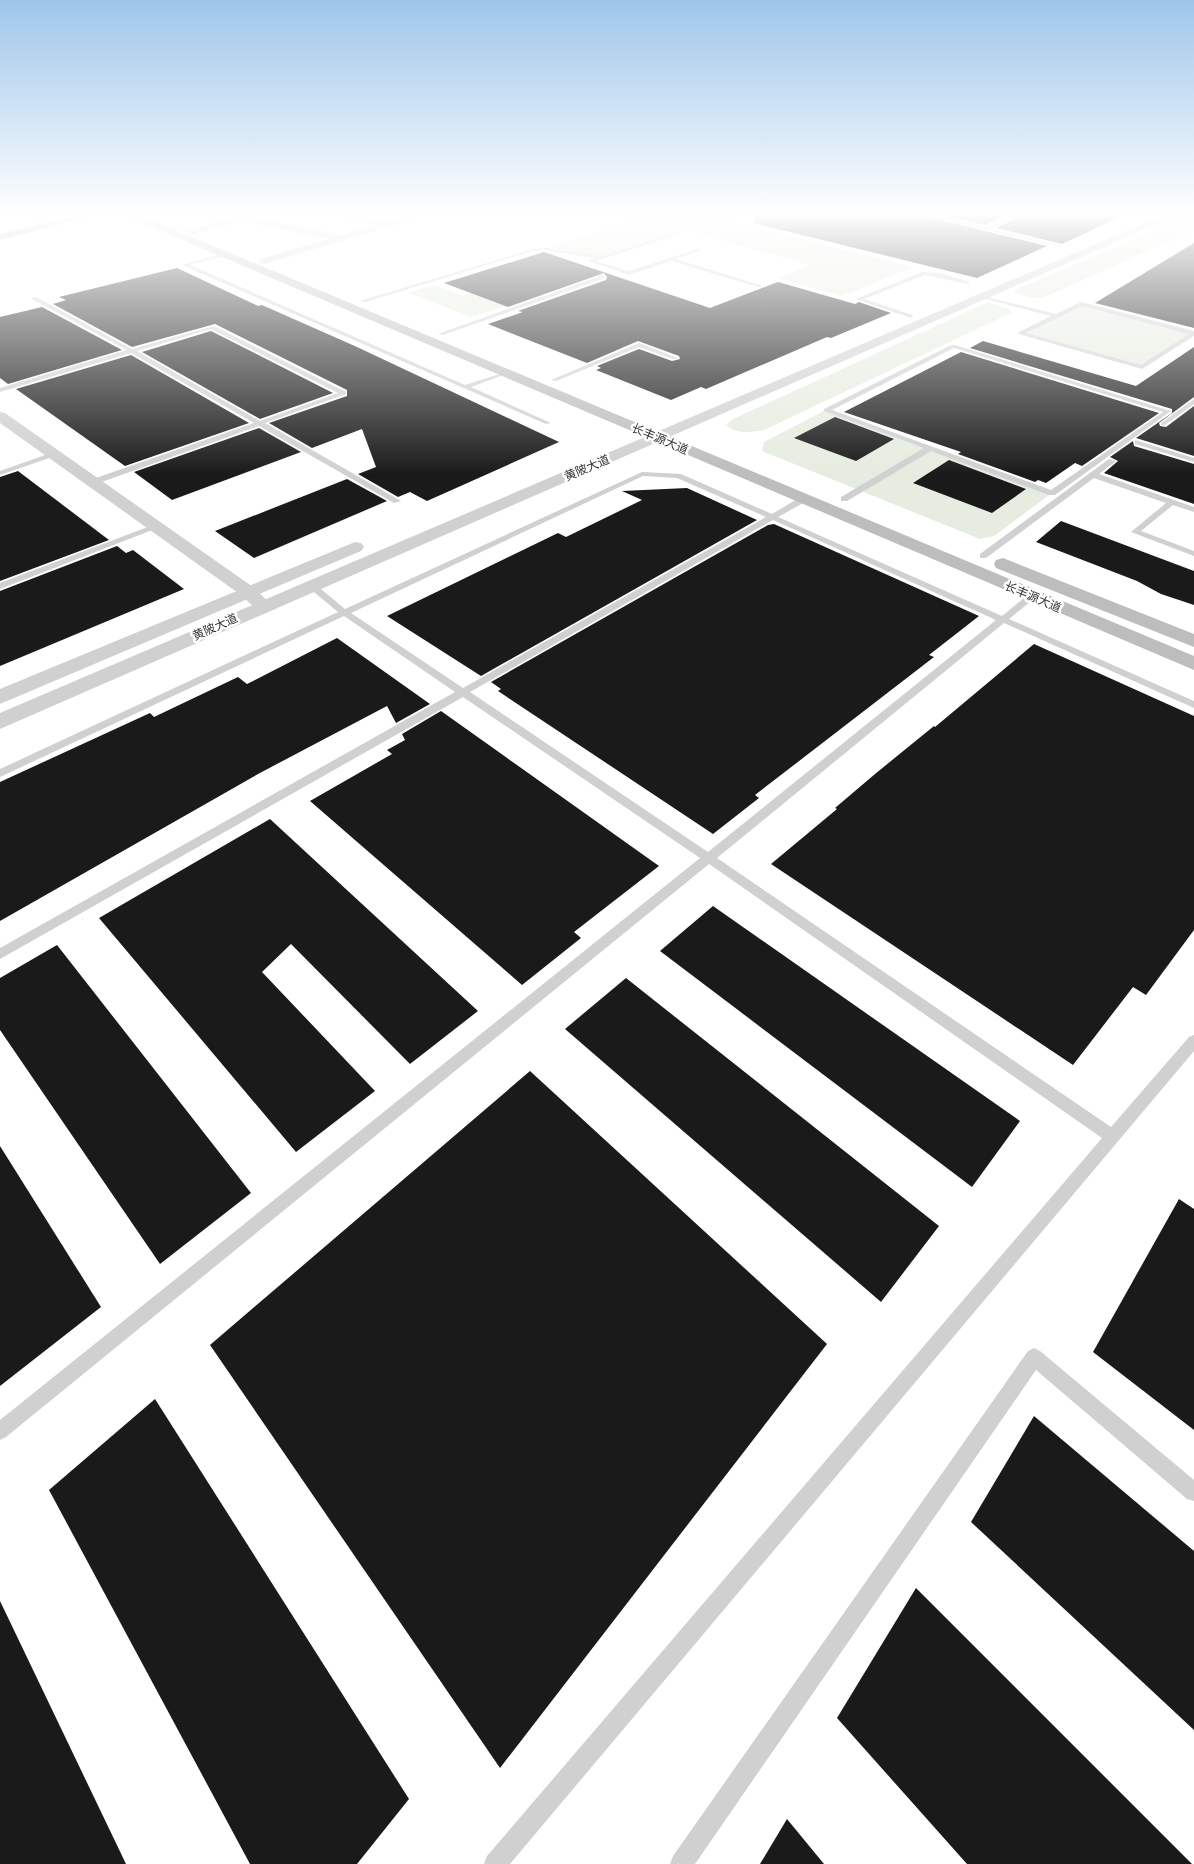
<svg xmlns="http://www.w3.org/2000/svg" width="1194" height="1864" viewBox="0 0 1194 1864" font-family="'Nunito Sans','Noto Sans SC',sans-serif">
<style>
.green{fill:#e6ecdf}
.building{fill:#1a1a1a}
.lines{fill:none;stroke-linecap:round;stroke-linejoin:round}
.service{fill:#d0d0d0;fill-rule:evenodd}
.minor{fill:#d0d0d0;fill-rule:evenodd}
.tertiary{fill:#d0d0d0;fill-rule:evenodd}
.secondary{fill:#bdbdbd;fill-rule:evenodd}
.trunk{fill:#a2a2a2;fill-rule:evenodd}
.labels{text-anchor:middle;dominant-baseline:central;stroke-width:5;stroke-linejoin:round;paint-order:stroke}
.far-street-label{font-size:12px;fill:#333;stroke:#fff}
</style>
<rect width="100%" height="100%" fill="#fff"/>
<g class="green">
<polygon points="655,214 703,214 913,267 842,296 778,278 811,265 687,231 601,258 545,249"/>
<polygon points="1194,214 1194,231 1042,298 1031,298 1016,294 1015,290"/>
<polygon points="541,270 576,282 472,317 408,293 434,285 462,296"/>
<path d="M990,303L1011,310V313L764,430C751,432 736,435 726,425L733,419L984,304Z"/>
<polygon points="1081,304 1194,333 1142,367 1021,333"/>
<polygon points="826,410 1052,493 994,536 980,539 762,451 764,442"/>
</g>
<g class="building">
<polygon points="755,214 915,214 1047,246 977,278 753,223"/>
<polygon points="937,214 1010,214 985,225"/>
<polygon points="1025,214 1126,214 1062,244 996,228"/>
<polygon points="1194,243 1194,328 1095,303"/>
<polygon points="544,252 710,308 778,282 855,304 859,302 891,313 831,338 827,337 706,389 701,387 671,400 596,370 601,368 597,366 639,349 672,361 680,359 679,356 638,341 587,363 488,324 523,312 518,311 606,280 607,277 604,273 508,307 444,283"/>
<polygon points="177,268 258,306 262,305 357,347 559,442 427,501 410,492 398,497 358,474 376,467 362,429 312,448 269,423 347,396 347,390 215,324 132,347 53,304 66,300 59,297"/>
<polygon points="42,307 122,350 8,384 0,378 0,317"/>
<polygon points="211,331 333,393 260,419 142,352"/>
<polygon points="983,341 1136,386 1194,347 1194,397 1159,423 1160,426 1166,427 1194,406 1194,456 1136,438 1172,413 1172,409 970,348"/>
<polygon points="961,352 1159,413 1082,466 1075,463 1046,483 1038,480 1035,482 958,454 961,452 844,412"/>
<polygon points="131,355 249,423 125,466 16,389"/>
<polygon points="835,417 894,439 856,461 794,438"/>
<polygon points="259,428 301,452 172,500 134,472"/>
<polygon points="1133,441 1134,446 1194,464 1194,504 1104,473 1118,461 1110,457"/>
<polygon points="949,460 1026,489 992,513 913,483"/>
<polygon points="18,471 109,540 0,581 0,477"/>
<polygon points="347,479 387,501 254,558 215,531"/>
<polygon points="687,488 757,520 481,676 387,616 558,533 566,537 642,500 622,491"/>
<polygon points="1061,521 1194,571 1194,605 1161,594 1137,581 1036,542"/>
<polygon points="774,524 979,616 929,655 934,657 755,795 759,798 713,834 498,691 501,689 491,682 768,525"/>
<polygon points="117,546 126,553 133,550 184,589 0,666 0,591"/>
<polygon points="337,638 430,704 396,723 387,706 258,774 0,921 0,782 150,713 154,717 238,677 247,684"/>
<polygon points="1034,644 1194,716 1194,930 1146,995 1133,987 1073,1065 771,864 837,809 835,808 875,774 934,726 935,727"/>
<polygon points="441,711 659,866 574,932 581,938 522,985 310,801 392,754 387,750 405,740 402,734"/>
<polygon points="270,819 478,1011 410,1064 291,944 262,972 375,1091 296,1152 99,918"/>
<polygon points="713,906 1020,1121 972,1187 660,951"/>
<polygon points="57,945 251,1193 160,1264 0,1030 0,978"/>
<polygon points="626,978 939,1226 881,1302 565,1029"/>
<polygon points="530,1071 827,1344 500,1768 210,1345"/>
<polygon points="0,1146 101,1307 0,1386"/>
<polygon points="1179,1199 1194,1209 1194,1430 1093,1352"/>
<polygon points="155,1399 409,1799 357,1864 250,1864 49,1490"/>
<polygon points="1034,1416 1194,1551 1194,1730 971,1522"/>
<polygon points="916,1588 1192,1864 967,1864 837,1718"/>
<polygon points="0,1601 126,1864 0,1864"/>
<polygon points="787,1819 824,1864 760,1864"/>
</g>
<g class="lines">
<g class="service">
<polygon points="11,214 11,215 0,217 0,215"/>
<polygon points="23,214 29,214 42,221 38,222"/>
<polygon points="917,214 927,214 985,227 1016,214 1023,214 990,229 1062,246 1060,247"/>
<polygon points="672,234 674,236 596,261 629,271 698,249 700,251 676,259 763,286 758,287 671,261 629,275 588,261 594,258 545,250 533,251 365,302 360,301 533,249 545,248 601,256"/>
<polygon points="225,253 227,256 190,265 465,385 506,372 506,374 471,387 551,423 546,424 182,265"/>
<polygon points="922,272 941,273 970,282 967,284 925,275 864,299 913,315 911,318 856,299"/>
<polygon points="603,275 605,278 443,335 438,334"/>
<path d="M982,296L1056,314L1081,302L1194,331V336L1142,369L1019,334V332L1051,316L982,298ZM1082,306L1189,334L1141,365L1026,333Z"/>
<path d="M32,297H36L132,349L214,326L346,392V394L265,423L401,501L394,503L259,426L96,484H90V480L254,423L131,353L0,392V388L127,350L32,299ZM211,329L338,393L260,421L137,351Z"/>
<polygon points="639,343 678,358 673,359 639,347 556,381 551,380"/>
<path d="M951,345H955L1171,411L1055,495H1049L931,451L847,501H841V497L924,448L824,411V409ZM954,348L1163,412L1051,490L832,410Z"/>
<polygon points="1194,399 1194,404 1165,425 1161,425 1161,423"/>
<polygon points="1135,440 1194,458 1194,462 1135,444"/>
<polygon points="51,453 58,455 0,475 0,471"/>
<polygon points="1109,459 1116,461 1099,474 1194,507 1194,512 1173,505 1141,531 1194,551 1194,556 1131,532 1166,503 1094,478 986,558 980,558 980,554"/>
<path d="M642,472L681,474L772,514L799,498H805V502L778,517L1002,616L1029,594H1035V598L1009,619L1194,701V708L1004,623L717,858L1111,1127L1189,1037L1194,1035V1051L510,1864H484L487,1856L1102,1138L709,864L6,1437L0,1440V1420L700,858L463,697L0,959V948L455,692L344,616L0,777V769L338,612L309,588V584H315L345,609ZM643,476L677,478L766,517L463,688L351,613ZM773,520L996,620L708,852L470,692Z"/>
<polygon points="153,525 160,527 0,589 0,583"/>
<polygon points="1034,1348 1040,1351 1194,1480 1194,1501 1187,1499 1036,1370 695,1864 670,1864 673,1856 1028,1351"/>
</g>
<g class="minor">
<polygon points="331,214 352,214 388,222 414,214 431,214 264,264 260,263 259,261 260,259 329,239 241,221 192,235 187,232 188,230 241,215 341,235 377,225"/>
<path d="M0,412L5,413L253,587L273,606L271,610C257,613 250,603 241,595L0,423Z"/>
</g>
<g class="tertiary">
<polygon points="1166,214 1180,214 0,729 0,713"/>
<polygon points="355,542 361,543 364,547 361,551 0,704 0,689"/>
</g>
<g class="secondary">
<polygon points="121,214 136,214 264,267 1194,656 1194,670"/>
<polygon points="1003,558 1194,634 1194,647 996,568 994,564 996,560"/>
</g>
<polygon class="trunk" points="83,214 102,214 0,240 0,234"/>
</g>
<linearGradient id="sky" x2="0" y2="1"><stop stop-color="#9ec6ea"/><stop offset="0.45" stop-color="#fff"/><stop offset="1" stop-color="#fff" stop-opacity="0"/></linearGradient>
<rect width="1194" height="475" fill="url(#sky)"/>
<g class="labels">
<g class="far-street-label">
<text transform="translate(660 439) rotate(23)">长丰源大道</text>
<text transform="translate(587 468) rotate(-23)">黄陂大道</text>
<text transform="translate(1033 597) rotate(23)">长丰源大道</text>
<text transform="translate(215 627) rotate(-24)">黄陂大道</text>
</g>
</g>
</svg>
